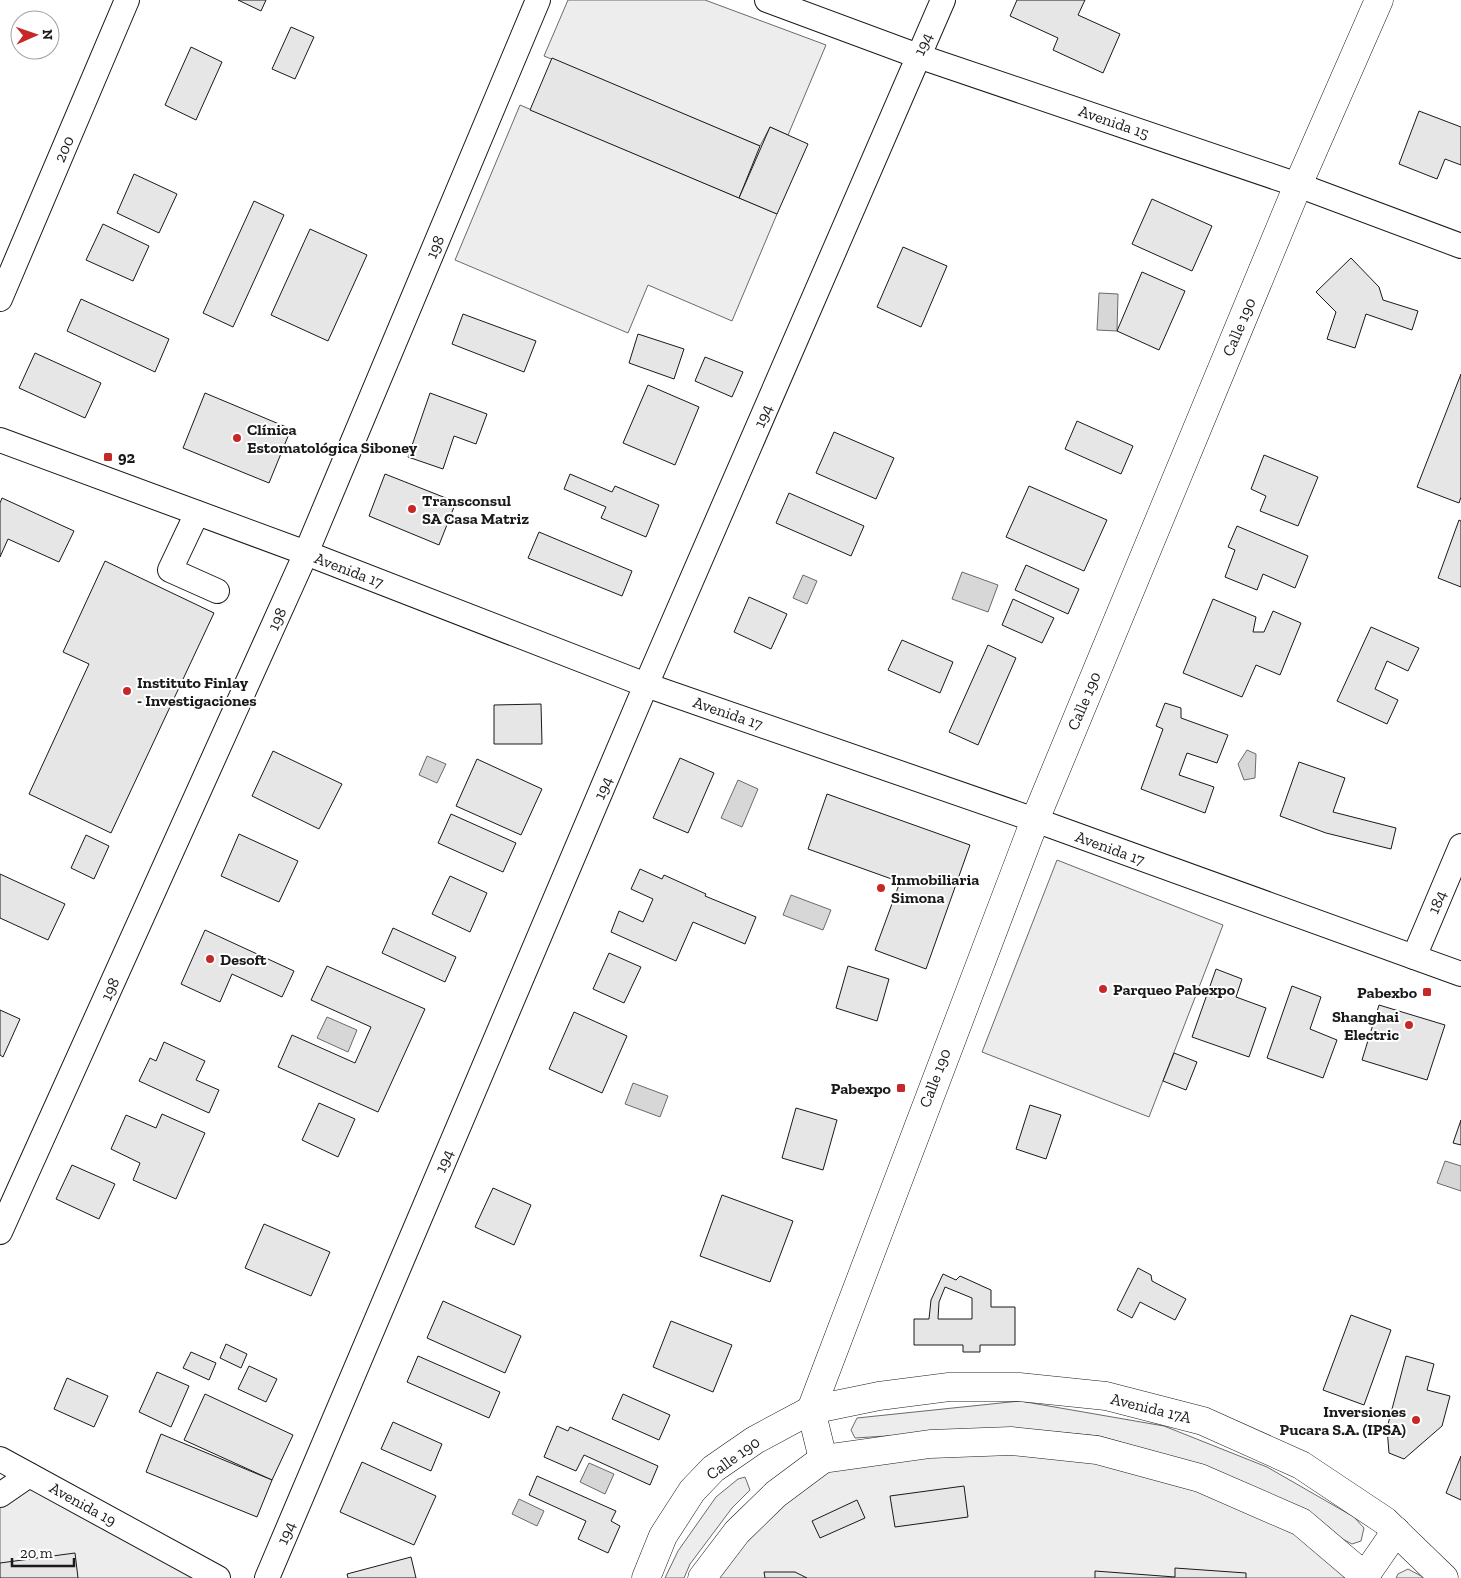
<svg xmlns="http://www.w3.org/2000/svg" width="1461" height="1578" viewBox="0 0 1461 1578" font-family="'Zilla Slab',serif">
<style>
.built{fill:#ededed;stroke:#6a6a6a}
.water{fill:#d7d7d7;stroke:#6a6a6a}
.building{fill:#e6e6e6;stroke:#1a1a1a;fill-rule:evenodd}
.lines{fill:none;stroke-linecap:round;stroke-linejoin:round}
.minor-casing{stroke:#1a1a1a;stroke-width:26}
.major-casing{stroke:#1a1a1a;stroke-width:29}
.minor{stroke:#fff;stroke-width:24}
.major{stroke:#fff;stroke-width:28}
.poi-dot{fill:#c62828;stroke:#fff;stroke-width:2}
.labels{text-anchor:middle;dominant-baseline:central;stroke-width:4;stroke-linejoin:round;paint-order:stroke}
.street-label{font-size:16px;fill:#1a1a1a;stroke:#fff}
.poi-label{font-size:16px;font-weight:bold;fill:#1a1a1a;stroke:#fff;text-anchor:start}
</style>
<rect width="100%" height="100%" fill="#fff"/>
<g class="built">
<polygon points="568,0 705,0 826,45 788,135 770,127 760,146 544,56"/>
<polygon points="520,105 777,214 732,321 648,285 628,333 455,260"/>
<polygon points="1057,860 1223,925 1149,1117 982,1052"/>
<polygon points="1020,1401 1164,1426 1267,1467 1354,1517 1364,1528 1361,1541 1352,1544 1204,1466 1099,1436 1013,1428 855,1438 851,1430 857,1418"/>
<polygon points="1097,1450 1301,1522 1367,1578 702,1578 823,1459"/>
<polygon points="29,1475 218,1578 0,1578 0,1495"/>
<polygon points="745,1477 750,1490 732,1508 690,1564 684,1578 665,1578 678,1551 716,1497 738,1479"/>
<polygon points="1408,1569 1423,1577 1424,1578 1396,1578 1398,1574"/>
</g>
<g class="water">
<polygon points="1099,293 1118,294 1117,331 1097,330"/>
<polygon points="962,572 998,585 988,612 952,599"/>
<polygon points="803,575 817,581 807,604 793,598"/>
<polygon points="1247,750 1256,754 1255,778 1244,780 1238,764"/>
<polygon points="427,756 446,764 437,783 419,775"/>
<polygon points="738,780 758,789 742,827 721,818"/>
<polygon points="791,895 831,910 823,930 783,915"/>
<polygon points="327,1017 357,1030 348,1052 317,1038"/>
<polygon points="633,1083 668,1096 660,1117 625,1104"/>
<polygon points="1445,1161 1461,1166 1461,1191 1437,1183"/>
<polygon points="589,1463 614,1474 605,1494 580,1482"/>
<polygon points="519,1499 544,1511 537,1526 512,1514"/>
</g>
<g class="building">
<polygon points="238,0 266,0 261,11"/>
<polygon points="1017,0 1085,0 1078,15 1120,34 1103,73 1053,50 1058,38 1010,16"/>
<polygon points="291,27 314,37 295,79 272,69"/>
<polygon points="191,47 222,62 196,120 165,105"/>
<polygon points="552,58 760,146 739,198 530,110"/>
<polygon points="1419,111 1461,127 1461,165 1445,159 1437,179 1399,164"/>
<polygon points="770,127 808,144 777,214 739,198"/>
<polygon points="134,174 177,194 159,233 117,213"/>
<polygon points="1152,199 1212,226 1192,271 1132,244"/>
<polygon points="254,201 284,215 233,327 203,313"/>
<polygon points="103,224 149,246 133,281 86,260"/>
<polygon points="310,229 367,255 328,341 271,315"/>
<polygon points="903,247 947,266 921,327 877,307"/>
<polygon points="1351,258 1379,287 1383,300 1418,311 1412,330 1366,314 1355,348 1327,339 1336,312 1316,292"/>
<polygon points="1142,272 1185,291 1159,350 1117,331"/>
<polygon points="81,299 169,339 155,372 67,331"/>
<polygon points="463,314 536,341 524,372 452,344"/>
<polygon points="638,334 684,349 674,379 629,363"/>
<polygon points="35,353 101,383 85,418 19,388"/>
<polygon points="705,357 743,372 732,397 695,381"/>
<polygon points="1461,374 1461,497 1459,503 1417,487"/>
<polygon points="648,385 699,407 675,465 623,443"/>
<polygon points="205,393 291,429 269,483 183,448"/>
<polygon points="430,393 487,414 476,444 454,436 443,469 408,457"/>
<polygon points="1077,421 1133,446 1121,474 1065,449"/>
<polygon points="834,432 894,458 876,499 816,473"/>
<polygon points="1264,455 1318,477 1298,526 1260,511 1266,496 1251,489"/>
<polygon points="385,474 456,502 439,545 369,516"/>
<polygon points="570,474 612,492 615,486 659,505 646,537 601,518 606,507 564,489"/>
<polygon points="1029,486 1107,520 1084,571 1006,537"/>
<polygon points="789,493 864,526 851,556 776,523"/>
<polygon points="2,498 74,531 59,562 8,539 0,557 0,503"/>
<polygon points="1459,520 1461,521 1461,587 1438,578"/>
<polygon points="1237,526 1308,556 1295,588 1263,574 1257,590 1225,577 1235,550 1228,547"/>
<polygon points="539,532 632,571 622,596 528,558"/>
<polygon points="105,561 214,613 111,833 29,794 89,664 63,652"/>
<polygon points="1026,565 1079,589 1068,614 1015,590"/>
<polygon points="749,597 787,614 771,649 734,632"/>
<polygon points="1013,599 1054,618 1042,643 1002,625"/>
<polygon points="1213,599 1256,617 1253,632 1264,632 1273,611 1301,623 1280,675 1256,665 1242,697 1183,673"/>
<polygon points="1371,627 1419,648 1408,671 1387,661 1375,689 1398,700 1387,724 1337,701"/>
<polygon points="902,640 953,662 940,693 888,670"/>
<polygon points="988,645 1016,658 978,745 949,732"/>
<polygon points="1165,703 1181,708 1181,718 1228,735 1217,763 1187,753 1179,775 1214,787 1205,813 1141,789 1163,729 1156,726"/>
<polygon points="541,704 542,744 494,744 494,705"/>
<polygon points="273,751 342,784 319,829 252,796"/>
<polygon points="680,758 714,773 688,833 653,818"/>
<polygon points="477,759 542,789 521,835 456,806"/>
<polygon points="1299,762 1345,778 1333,812 1396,828 1391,849 1326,833 1280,816"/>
<polygon points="827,794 970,845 926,969 875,950 900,882 808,849"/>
<polygon points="451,814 516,843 503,872 438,843"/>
<polygon points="239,834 298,861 279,902 221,876"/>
<polygon points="86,835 109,846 94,879 71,868"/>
<polygon points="640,869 662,879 664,875 706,894 705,896 756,917 745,944 693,922 676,961 611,932 619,911 643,922 653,899 631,889"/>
<polygon points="0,874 65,904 48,940 0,918"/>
<polygon points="450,876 487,893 470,932 432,914"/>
<polygon points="393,928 456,957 445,982 382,953"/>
<polygon points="205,930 294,971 282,997 232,974 220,1002 181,984"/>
<polygon points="609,953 641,967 624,1003 593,989"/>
<polygon points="327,966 425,1009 378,1112 278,1067 292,1035 355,1063 371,1027 311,1000"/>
<polygon points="848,966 889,979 877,1021 836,1008"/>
<polygon points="1216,969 1242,979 1236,997 1266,1008 1249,1057 1192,1037"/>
<polygon points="1292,986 1321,997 1310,1029 1337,1040 1323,1078 1267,1058"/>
<polygon points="1379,1005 1445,1025 1427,1080 1362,1060"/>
<polygon points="0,1010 20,1019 3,1057 0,1055"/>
<polygon points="574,1012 627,1036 602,1093 549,1069"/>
<polygon points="164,1042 205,1061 196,1080 219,1090 209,1113 139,1081 150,1058 156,1061"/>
<polygon points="1174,1053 1197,1062 1186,1090 1163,1081"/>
<polygon points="319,1103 355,1119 338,1157 302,1140"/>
<polygon points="1030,1105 1061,1115 1046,1159 1016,1149"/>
<polygon points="796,1108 837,1120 823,1170 782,1158"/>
<polygon points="162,1114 205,1133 176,1199 133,1180 140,1163 111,1149 126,1115 156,1128"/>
<polygon points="1461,1120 1461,1145 1453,1143"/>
<polygon points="72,1165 115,1184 99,1219 56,1199"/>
<polygon points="493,1188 531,1205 514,1245 475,1227"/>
<polygon points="722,1195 793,1221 770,1282 700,1256"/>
<polygon points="264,1224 330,1252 311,1296 245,1268"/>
<polygon points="1138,1268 1151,1275 1152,1281 1186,1299 1175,1320 1140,1302 1132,1318 1117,1310"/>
<path d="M943,1274L956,1280L960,1276L991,1290V1307H1015V1345H980V1352H963V1345H914V1319H929L931,1300ZM945,1287L972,1298V1319H938L939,1302Z"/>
<polygon points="443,1301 521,1336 505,1373 427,1338"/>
<polygon points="1351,1315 1391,1330 1364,1405 1323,1390"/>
<polygon points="671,1321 732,1345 713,1392 653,1367"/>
<polygon points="226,1344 247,1354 241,1368 220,1358"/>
<polygon points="191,1352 216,1363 209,1380 183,1368"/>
<polygon points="418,1356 500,1392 489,1418 407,1382"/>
<polygon points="1406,1356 1434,1364 1427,1390 1450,1396 1442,1426 1404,1459 1389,1453 1387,1428"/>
<polygon points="249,1366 277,1379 266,1402 238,1389"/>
<polygon points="157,1372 189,1386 171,1427 139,1412"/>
<polygon points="67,1378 108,1396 94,1427 54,1409"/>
<polygon points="205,1394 293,1435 272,1480 184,1440"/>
<polygon points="623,1394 670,1415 659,1440 612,1419"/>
<polygon points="393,1422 442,1444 431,1471 381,1449"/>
<polygon points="557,1426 568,1431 570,1427 658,1466 650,1485 584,1455 576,1471 544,1457"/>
<polygon points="161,1434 272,1480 257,1517 146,1472"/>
<polygon points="1461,1456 1461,1500 1446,1493"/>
<polygon points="362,1462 436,1496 414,1545 340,1512"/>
<polygon points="537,1476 616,1511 611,1521 620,1526 608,1553 578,1539 586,1521 529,1495"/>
<polygon points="964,1486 968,1517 895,1527 890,1496"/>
<polygon points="857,1500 865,1518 820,1538 812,1521"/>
<polygon points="75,1553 78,1578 0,1578 0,1563"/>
<polygon points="411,1557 416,1578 348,1578 347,1574"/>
<polygon points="1175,1568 1246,1573 1246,1578 1095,1578 1095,1571 1175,1577"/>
<polygon points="764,1572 795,1572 807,1578 765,1578"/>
</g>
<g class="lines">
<defs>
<g id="minor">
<polyline points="767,0 918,56 1298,185 1461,246"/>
<polyline points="0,299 127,0"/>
<polyline points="0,440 306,553 646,685 1035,820 1461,974"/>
<polyline points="197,513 170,570 217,591"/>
<polyline points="1414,957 1461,846"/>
<polyline points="0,1232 306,553 538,0"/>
<polyline points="0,1459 218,1578"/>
<polyline points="0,1495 29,1475"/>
<polyline points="267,1578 646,685 943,0"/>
</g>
<g id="major">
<polyline points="823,1459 811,1410 1035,820 1298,185 1379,0"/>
<polyline points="1365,1576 1396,1531"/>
<polyline points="646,1578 663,1536 692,1491 713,1469 755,1440 811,1410 879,1396 949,1387 1019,1387 1106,1396 1203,1421 1301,1465 1385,1521 1444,1578"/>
<polyline points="702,1578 737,1532 776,1494 823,1459 930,1444 1011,1441 1097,1450 1200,1478 1301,1522 1367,1578"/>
</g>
</defs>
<use href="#minor" class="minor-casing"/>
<use href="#major" class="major-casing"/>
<use href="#minor" class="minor"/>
<use href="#major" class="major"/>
</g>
<g class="poi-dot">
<circle cx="237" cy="438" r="5"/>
<rect x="103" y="452" width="10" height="10" rx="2.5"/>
<circle cx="412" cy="509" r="5"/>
<circle cx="127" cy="691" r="5"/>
<circle cx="881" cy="888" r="5"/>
<circle cx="210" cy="959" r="5"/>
<circle cx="1103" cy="989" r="5"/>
<rect x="1422" y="987" width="10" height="10" rx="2.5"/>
<circle cx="1409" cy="1025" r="5"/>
<rect x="896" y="1083" width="10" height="10" rx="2.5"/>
<circle cx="1416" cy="1420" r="5"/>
</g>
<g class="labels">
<g class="street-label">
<text transform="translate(923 44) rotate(-66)">194</text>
<text transform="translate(1114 122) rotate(19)">Avenida 15</text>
<text transform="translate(64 149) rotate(-67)">200</text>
<text transform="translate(435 247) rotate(-67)">198</text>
<text transform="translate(1239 327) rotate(-67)">Calle 190</text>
<text transform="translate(763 416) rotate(-67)">194</text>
<text transform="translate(349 570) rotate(21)">Avenida 17</text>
<text transform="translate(277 619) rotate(-66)">198</text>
<text transform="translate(1084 701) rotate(-67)">Calle 190</text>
<text transform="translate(728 713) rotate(19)">Avenida 17</text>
<text transform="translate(603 788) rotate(-67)">194</text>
<text transform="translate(1110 848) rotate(20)">Avenida 17</text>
<text transform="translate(1437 902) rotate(-67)">184</text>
<text transform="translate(110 989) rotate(-66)">198</text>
<text transform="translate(935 1078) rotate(-69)">Calle 190</text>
<text transform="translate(444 1161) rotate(-67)">194</text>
<text transform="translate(1151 1408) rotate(14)">Avenida 17A</text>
<text transform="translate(733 1458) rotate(-36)">Calle 190</text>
<text transform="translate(83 1504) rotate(29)">Avenida 19</text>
<text transform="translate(286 1533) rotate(-67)">194</text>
</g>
<g class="poi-label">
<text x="247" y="429">Clínica<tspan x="247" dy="18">Estomatológica Siboney</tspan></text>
<text x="118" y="457">92</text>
<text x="422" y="500">Transconsul<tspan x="422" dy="18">SA Casa Matriz</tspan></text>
<text x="137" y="682">Instituto Finlay<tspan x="137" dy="18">- Investigaciones</tspan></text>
<text x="891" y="879">Inmobiliaria<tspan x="891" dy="18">Simona</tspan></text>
<text x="220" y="959">Desoft</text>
<text x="1113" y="989">Parqueo Pabexpo</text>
<text x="1417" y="992" text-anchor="end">Pabexbo</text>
<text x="1399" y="1016" text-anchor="end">Shanghai<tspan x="1399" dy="18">Electric</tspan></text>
<text x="891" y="1088" text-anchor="end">Pabexpo</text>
<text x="1406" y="1411" text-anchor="end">Inversiones<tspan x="1406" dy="18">Pucara S.A. (IPSA)</tspan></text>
</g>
</g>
<g transform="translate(35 35) rotate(88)"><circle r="24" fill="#ffffff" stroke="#a3a3a3"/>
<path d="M0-4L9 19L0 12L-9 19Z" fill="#c62828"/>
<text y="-8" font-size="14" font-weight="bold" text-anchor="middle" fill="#1a1a1a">N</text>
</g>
<path d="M12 1558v8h62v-8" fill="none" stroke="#1a1a1a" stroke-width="2.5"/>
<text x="20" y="1558" font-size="15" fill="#1a1a1a" stroke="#ffffff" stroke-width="4" paint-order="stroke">20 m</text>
</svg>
